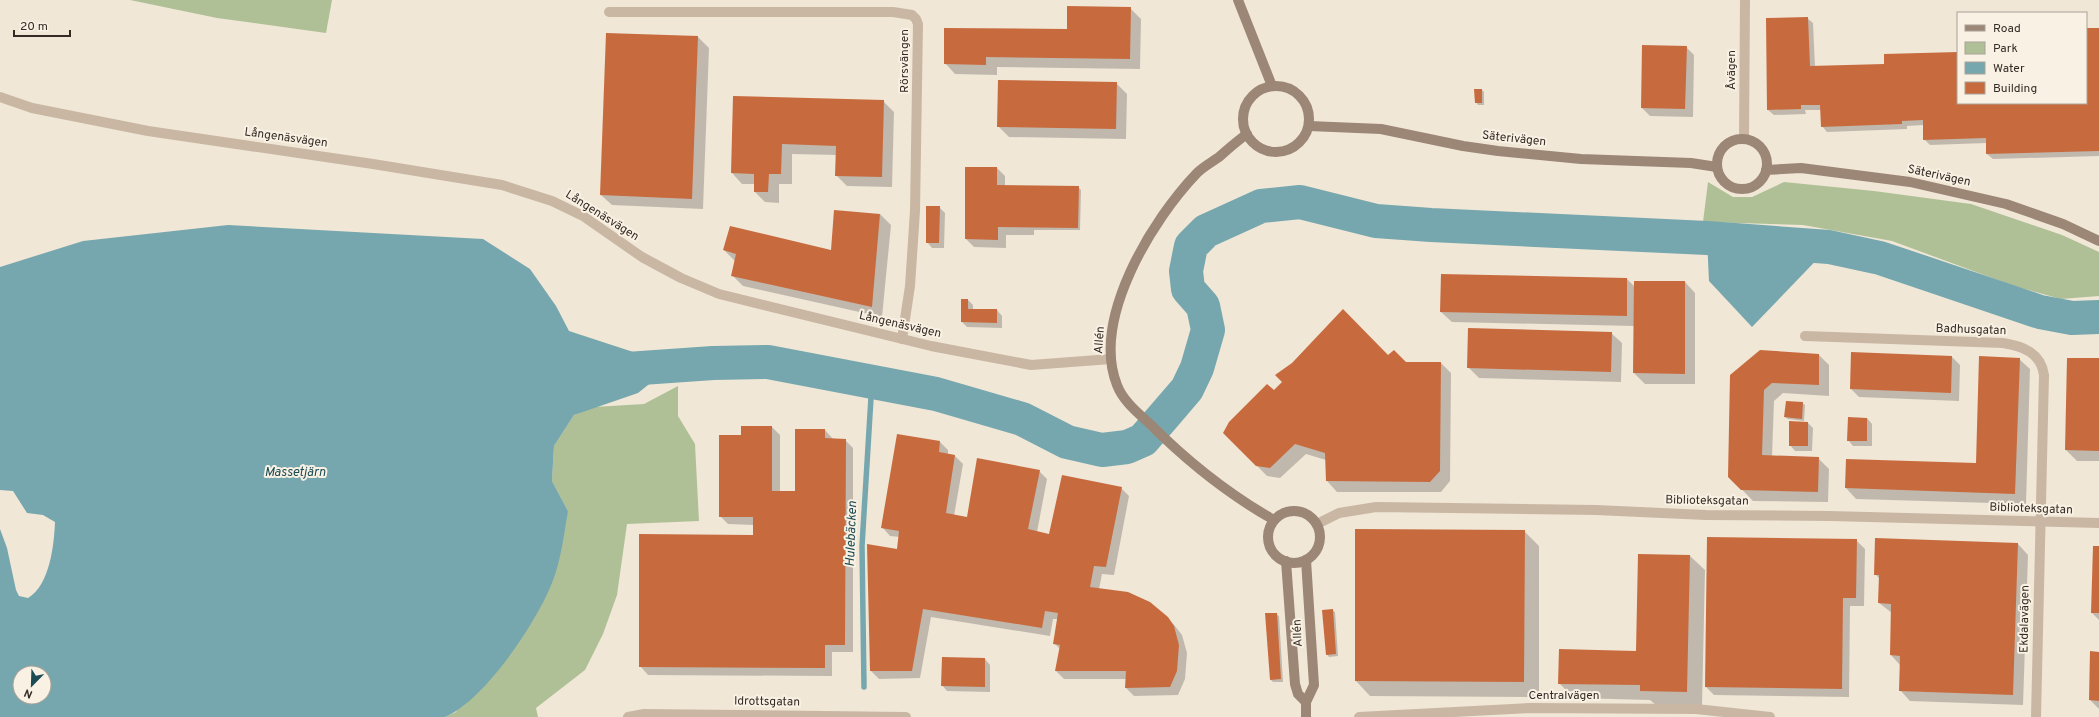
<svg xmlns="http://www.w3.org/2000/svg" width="2099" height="717" viewBox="0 0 2099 717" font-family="Overpass,sans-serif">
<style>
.green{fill:#afc097}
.water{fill:#76a7ae;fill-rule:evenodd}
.shadow{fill:#0003}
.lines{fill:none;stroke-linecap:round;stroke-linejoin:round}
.stream{stroke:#76a7ae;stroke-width:5.5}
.river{stroke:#76a7ae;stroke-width:34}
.building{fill:#c76b3f}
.street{stroke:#c9b7a3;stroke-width:10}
.secondary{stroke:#9c8675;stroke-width:10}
.labels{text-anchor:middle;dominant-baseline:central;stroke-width:4;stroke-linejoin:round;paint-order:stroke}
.street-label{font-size:12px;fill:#342b25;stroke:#f9f1e3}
.water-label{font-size:13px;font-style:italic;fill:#1b4c55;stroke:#f9f1e3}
</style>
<rect width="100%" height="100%" fill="#f1e7d7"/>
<g class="green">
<polygon points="130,0 332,0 326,33 217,18"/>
<polygon points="1708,182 1733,197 1752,197 1784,182 1874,191 1971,204 2062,235 2099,252 2099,296 2061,299 2014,286 1892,241 1803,225 1703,222"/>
<polygon points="678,386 678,416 695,444 699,521 627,524 617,595 603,634 585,670 536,708 538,717 445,717 456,712 568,511 552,481 554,446 574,415 594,407 644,404"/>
</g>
<g class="water">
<path d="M228,225L483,239L530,269L556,306L569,331L673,365L638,393L574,415L554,446L552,481L568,511C564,534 561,561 552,583C536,623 485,700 445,717H0V529L7,548L16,590L19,596L28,598C50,585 54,545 55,522L43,515L27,513L13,491L0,490V267L83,241ZM20,673H44V697H20Z"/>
<polygon points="1707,238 1829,247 1752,327 1709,281"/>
</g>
<g class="shadow">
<polygon points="1130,8 1141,19 1140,69 997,67 997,75 955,74 945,63 1068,30"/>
<polygon points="1807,18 1813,23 1815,67 1885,65 1958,53 1958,103 2086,103 2086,29 2099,29 2099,156 1993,159 1987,154 1987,143 1930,145 1924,139 1924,125 1907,126 1907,129 1827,132 1822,126 1821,110 1805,110 1806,114 1774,115 1768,110"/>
<polygon points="698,37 709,48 703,209 612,205 601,195"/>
<polygon points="1686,47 1694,55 1693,117 1650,116 1642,108"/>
<polygon points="1116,83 1127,94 1126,139 1009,137 998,126"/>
<polygon points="1482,90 1484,92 1484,105 1478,105 1476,102"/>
<polygon points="734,97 883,101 894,112 892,187 847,186 836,175 837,155 792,154 792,184 779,184 779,203 765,202 755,192 755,184 742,184 732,173"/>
<polygon points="997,168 1005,176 1005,186 1078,187 1081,190 1080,230 1034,230 1034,235 1006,235 1006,248 974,247 966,239"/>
<polygon points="939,207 945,213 944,248 932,248 927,242"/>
<polygon points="880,214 891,225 882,317 743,286 732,275 735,261 724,250 832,252"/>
<polygon points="1442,275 1627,279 1634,286 1685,282 1695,293 1695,384 1645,384 1634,373 1634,326 1452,322 1441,312"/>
<polygon points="968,300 973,305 973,310 997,310 1002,316 1002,328 967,327 962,322"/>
<polygon points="1611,333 1622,343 1621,382 1479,378 1468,367"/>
<polygon points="1852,354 1952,357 1960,365 1959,401 1859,397 1851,389"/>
<polygon points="1819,355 1829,365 1829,396 1783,393 1774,401 1772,457 1818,458 1829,469 1828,502 1753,501 1729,476 1731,375"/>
<polygon points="1388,357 1406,363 1441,363 1451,373 1450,481 1441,492 1337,492 1327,481 1326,460 1306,454 1280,478 1267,476 1225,433 1274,392"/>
<polygon points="2019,359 2030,369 2026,504 1856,499 1846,488 1977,464"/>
<polygon points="2099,359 2099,461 2077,461 2066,450"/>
<polygon points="1802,403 1805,405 1804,421 1788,419 1785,417"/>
<polygon points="1867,418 1872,424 1872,446 1853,446 1848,440"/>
<polygon points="1808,423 1813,428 1812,451 1795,451 1790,445"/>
<polygon points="772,427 780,435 780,492 796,492 825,430 833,439 845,440 853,448 853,652 832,652 832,676 648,675 640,666 754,536 754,525 728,524 720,516 742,436"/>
<polygon points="940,442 948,450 948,454 955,456 963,464 954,516 968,519 1039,471 1047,479 1037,532 1050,535 1121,488 1129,496 1114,575 1102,574 1099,589 1167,617 1175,626 1182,635 1187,653 1185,679 1178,695 1134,696 1126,688 1126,679 1064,679 1056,671 1060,649 1054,643 1058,619 1053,619 1050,636 931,617 920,678 879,679 871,671 900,537 890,536 882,527"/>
<polygon points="1524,531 1539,546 1539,697 1370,696 1356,681"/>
<polygon points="1856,540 1865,549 1864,606 1850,606 1849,697 1714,695 1706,687"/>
<polygon points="2018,544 2028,555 2023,705 1910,701 1900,690 1900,665 1891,655 1892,613 1879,603 1880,579 1875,574"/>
<polygon points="2099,547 2099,620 2092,613"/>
<polygon points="1690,556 1705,570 1702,706 1656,705 1650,700 1574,698 1559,683 1637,652"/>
<polygon points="1332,610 1335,612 1338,656 1329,657 1327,654"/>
<polygon points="1276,614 1279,616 1283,682 1273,682 1271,680"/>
<polygon points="2099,653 2099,709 2090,700"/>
<polygon points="985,659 990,665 990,692 947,691 942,685"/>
</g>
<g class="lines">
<polyline class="stream" points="864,687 862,546 872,381"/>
<polyline class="river" points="627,369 713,363 768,362 936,394 1022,419 1067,442 1102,450 1127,447 1143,440 1163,417 1187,389 1197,368 1208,330 1203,306 1188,289 1186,271 1191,246 1206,231 1261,206 1300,202 1376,221 1431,225 1707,238 1829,247 1880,258 2040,312 2072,318 2099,317"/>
</g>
<g class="building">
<polygon points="1067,6 1131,7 1130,59 986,57 986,65 944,64 944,28 1067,29"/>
<polygon points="1808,17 1810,66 1884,64 1884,54 1958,52 1958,103 2086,103 2086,28 2099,28 2099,151 1986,154 1986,138 1923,140 1923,120 1902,121 1902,124 1821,127 1820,105 1801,105 1801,109 1767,110 1766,18"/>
<polygon points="606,33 698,36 692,199 600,195"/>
<polygon points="1642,45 1687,46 1685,109 1641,108"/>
<polygon points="998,80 1117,82 1116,129 997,127"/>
<polygon points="1474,89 1482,89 1482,103 1475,103"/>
<polygon points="733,96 884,100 882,177 835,176 836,146 782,144 781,174 769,174 768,192 754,192 754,174 731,173"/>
<polygon points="965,167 997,167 997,185 1079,186 1078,228 998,227 998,240 965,239"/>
<polygon points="926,206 940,206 939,243 926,243"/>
<polygon points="834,210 880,214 872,307 731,276 736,254 723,250 730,226 831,250"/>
<polygon points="1441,274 1627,278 1627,316 1440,312"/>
<polygon points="1634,281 1685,281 1685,374 1633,373"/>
<polygon points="961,299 968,299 968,309 997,309 997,323 961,322"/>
<polygon points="1343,309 1388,355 1394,350 1406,362 1441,362 1440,471 1430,482 1326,481 1325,453 1295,444 1270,468 1256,466 1223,433 1229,422 1267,384 1274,390 1282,382 1275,375 1292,363"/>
<polygon points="1468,328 1612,332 1611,372 1467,368"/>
<polygon points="1760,350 1819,354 1819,385 1772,383 1764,390 1762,455 1819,457 1818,492 1741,490 1728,477 1730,375"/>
<polygon points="1851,352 1952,356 1951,393 1850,389"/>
<polygon points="1979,356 2020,358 2015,494 1845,488 1846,459 1976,463"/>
<polygon points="2067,358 2099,358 2099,451 2065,450"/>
<polygon points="1786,401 1803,402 1802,419 1784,417"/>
<polygon points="1848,417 1867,418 1867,441 1847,441"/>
<polygon points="1789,421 1808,422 1808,446 1789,446"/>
<polygon points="741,426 772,426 772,491 795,491 795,429 825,429 825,438 846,439 845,645 825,645 825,668 639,667 639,534 753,535 753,517 719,517 719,435 741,435"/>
<polygon points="897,434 940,441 939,452 955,455 946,513 967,517 977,458 1040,470 1028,529 1049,534 1062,475 1122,487 1106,567 1094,566 1090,587 1128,592 1150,602 1168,617 1174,626 1179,645 1177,671 1170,687 1125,688 1126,671 1055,671 1060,645 1053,644 1058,613 1045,611 1042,628 923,609 912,671 870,671 867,544 897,549 899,531 881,528"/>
<polygon points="1355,529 1525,530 1524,682 1355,681"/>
<polygon points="1707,537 1857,539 1856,598 1843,598 1842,689 1705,687"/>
<polygon points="1875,538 2018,543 2013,695 1899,691 1900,656 1890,655 1891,604 1878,603 1879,575 1874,575"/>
<polygon points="2093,546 2099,546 2099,613 2091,613"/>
<polygon points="1638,554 1690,555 1687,692 1640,691 1640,685 1558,684 1559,649 1636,651"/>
<polygon points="1333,609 1336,654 1326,655 1322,610"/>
<polygon points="1265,613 1277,613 1281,679 1270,680"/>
<polygon points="2090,651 2099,652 2099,701 2089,700"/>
<polygon points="942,657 985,658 985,687 941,686"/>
</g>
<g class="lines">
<g class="street">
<polyline points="609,12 893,12 912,15 916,19 918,24 915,211 910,286 902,339"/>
<polyline points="0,97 32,108 148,131 373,164 502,185 552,201 583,216 642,257 681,278 719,294 931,346 1031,365 1111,359"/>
<polyline points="1744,139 1745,0"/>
<path d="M1805,336L2003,343C2023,346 2041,353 2044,375L2036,717"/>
<polyline points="1317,524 1339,513 1376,507 1596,510 1706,515 1829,516 2099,523"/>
<polyline points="628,717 644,714 906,717"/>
<polyline points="1359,717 1529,708 1696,709 1770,717"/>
</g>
<g class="secondary">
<polyline points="1238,0 1272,86"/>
<circle cx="1276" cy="119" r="33"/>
<polyline points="1309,126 1381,129 1463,146 1498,151 1581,159 1691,163 1717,167"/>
<path d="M1247,134C1237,141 1228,149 1219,157C1212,162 1203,167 1197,173C1152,220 1091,319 1117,385C1123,401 1138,413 1150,424C1187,461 1228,494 1274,520"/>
<circle cx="1742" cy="164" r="25"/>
<polyline points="1766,170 1801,168 1910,182 2006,204 2063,224 2099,241"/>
<circle cx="1294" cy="537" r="26"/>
<polyline points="1286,561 1295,684 1298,694 1306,702"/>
<polyline points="1306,717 1306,702 1314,685 1306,560"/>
</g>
</g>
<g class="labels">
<g class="street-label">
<text transform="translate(905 61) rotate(-90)">Rörsvängen</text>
<text transform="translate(1732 70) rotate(-90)">Åvägen</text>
<text transform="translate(286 138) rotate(8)">Långenäsvägen</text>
<text transform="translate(1514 139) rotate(6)">Säterivägen</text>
<text transform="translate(1939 176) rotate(12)">Säterivägen</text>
<text transform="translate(602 216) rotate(32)">Långenäsvägen</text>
<text transform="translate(900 325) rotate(13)">Långenäsvägen</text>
<text transform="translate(1971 330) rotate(2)">Badhusgatan</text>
<text transform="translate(1100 340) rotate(-86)">Allén</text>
<text transform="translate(1707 501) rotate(1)">Biblioteksgatan</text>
<text transform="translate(2031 509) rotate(2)">Biblioteksgatan</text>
<text transform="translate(2025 619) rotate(-89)">Ekdalavägen</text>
<text transform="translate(1298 633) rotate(-93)">Allén</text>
<text x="1564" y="696">Centralvägen</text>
<text transform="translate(767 702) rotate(1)">Idrottsgatan</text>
</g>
<g class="water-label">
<text x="295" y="473">Massetjärn</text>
<text transform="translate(852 534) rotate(-88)">Hulebäcken</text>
</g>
</g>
<rect x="1957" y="12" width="130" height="92" fill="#f9f1e3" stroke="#aaa297"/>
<rect x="1965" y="25" width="20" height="6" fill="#9c8675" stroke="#aaa297"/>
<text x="1993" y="32" font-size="12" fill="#342b25">Road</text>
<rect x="1965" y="42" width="20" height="12" fill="#afc097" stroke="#aaa297"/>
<text x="1993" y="52" font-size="12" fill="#342b25">Park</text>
<rect x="1965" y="62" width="20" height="12" fill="#76a7ae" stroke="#aaa297"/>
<text x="1993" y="72" font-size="12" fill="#342b25">Water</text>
<rect x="1965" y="82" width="20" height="12" fill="#c76b3f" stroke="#aaa297"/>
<text x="1993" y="92" font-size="12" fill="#342b25">Building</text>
<g transform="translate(32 685) rotate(203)"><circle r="19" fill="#f9f1e3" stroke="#aaa297"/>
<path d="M0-3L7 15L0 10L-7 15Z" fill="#1b4c55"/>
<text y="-6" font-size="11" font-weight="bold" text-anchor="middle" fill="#342b25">N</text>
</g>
<path d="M14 30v6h56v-6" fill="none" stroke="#342b25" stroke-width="2"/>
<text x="20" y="30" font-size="12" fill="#342b25" stroke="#f9f1e3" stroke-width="3" paint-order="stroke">20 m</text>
</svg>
